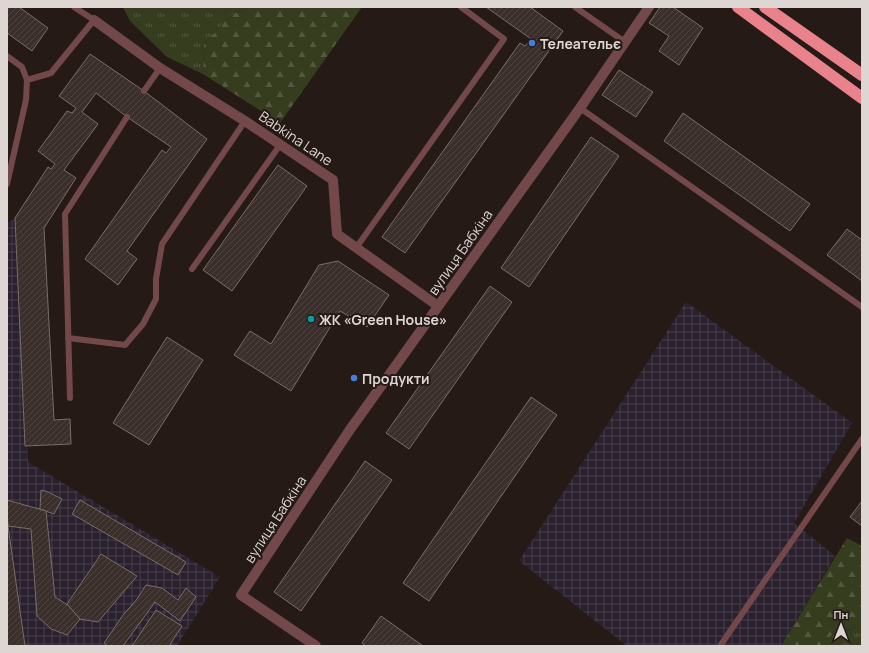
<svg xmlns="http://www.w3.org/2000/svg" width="869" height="653" viewBox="0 0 869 653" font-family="Manrope,sans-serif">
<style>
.industrial{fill:url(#industrial-grid)}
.grass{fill:url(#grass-tufts)}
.forest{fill:url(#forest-firs)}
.building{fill:url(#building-hatch);stroke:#7a6d68}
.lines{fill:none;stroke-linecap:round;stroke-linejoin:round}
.lane{stroke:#72484b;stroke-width:6}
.street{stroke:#72484b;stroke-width:10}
.highway{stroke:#e9828a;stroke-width:12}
.shop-dot{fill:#3f7fe0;stroke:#251a16;stroke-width:1.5}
.culture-dot{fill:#0f9aa8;stroke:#251a16;stroke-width:1.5}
.labels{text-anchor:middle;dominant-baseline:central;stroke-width:4;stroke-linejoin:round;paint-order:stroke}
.poi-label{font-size:14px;font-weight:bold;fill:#ded6d3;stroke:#251a16;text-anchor:start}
.street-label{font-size:14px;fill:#ded6d3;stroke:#251a16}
</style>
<defs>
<pattern id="industrial-grid" width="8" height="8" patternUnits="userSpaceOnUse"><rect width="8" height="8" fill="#2a202e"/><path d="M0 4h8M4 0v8" fill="none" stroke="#48404b"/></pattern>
<pattern id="grass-tufts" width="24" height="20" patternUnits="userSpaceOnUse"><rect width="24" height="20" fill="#363d1f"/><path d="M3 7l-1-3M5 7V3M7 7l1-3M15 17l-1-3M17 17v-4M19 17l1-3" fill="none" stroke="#53583f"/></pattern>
<pattern id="forest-firs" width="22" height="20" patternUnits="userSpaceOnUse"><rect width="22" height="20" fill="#363d1f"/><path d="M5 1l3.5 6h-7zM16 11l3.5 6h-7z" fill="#53583f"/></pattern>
<pattern id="building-hatch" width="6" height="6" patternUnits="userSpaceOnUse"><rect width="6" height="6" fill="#3b2f2b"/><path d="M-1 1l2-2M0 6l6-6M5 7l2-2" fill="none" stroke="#4e433f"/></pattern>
</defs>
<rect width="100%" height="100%" fill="#251a16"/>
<g class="industrial">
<polygon points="16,219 28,462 220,577 177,646 7,646 7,222"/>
<polygon points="686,302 852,423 794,523 835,556 781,646 627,646 519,561"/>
</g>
<g class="grass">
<polygon points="123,7 250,7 231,15 204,44 203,74 167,57 130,21"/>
<polygon points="862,625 862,646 835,646 829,637"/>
</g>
<g class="forest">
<polygon points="250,7 362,7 280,123 203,74 204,44 231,15"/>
<polygon points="847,538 862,546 862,625 830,636 835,646 781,646"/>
</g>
<g class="building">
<polygon points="7,7 19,7 48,28 32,51 7,33"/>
<polygon points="486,7 530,7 563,31 405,253 382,237 520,43 525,46 531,39"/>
<polygon points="660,7 673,7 703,28 679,65 659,51 669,36 649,23"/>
<polygon points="90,54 144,91 207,139 127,251 137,259 118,285 85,259 162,150 166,153 171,147 127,117 96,93 82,112 98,124 64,170 76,178 44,228 54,420 70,419 71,444 25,446 15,218 48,167 51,169 55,164 38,151 67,111 72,113 76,108 59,96"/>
<polygon points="619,70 653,92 636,117 602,95"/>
<polygon points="683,113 810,204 790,231 664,141"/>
<polygon points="591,137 619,156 529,287 501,268"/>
<polygon points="278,165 307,186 232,291 203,270"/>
<polygon points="847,229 862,240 862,281 827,255"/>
<polygon points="338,261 389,295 367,327 340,311 291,391 234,355 250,331 271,344 319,265"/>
<polygon points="490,286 512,302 409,449 386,433"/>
<polygon points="167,337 203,360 149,445 113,423"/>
<polygon points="531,397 557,415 429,601 403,583"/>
<polygon points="365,461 392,480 301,611 274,592"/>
<polygon points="41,490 48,492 62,499 54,514 40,509"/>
<polygon points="7,500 46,511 55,597 69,606 80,619 67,635 51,629 37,616 31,529 8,526 7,516"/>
<polygon points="80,500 186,562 178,575 72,514"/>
<polygon points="862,501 862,526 850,517"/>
<polygon points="7,516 8,526 25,646 7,646"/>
<polygon points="101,554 137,576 98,622 80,619 67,604"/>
<polygon points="146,585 162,588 178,600 186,588 196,597 180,621 155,602 123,646 108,646 104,643 123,615 137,599"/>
<polygon points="156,610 182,626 169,646 132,646"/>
<polygon points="381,616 423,646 366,646 362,643"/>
</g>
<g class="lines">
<g class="lane">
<polyline points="575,7 625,42"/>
<polyline points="7,56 22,67 27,80 26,100 7,184"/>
<polyline points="27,80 51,73 94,20 74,7"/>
<polyline points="144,91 160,68"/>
<polyline points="580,108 862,307"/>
<polyline points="356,248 504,39 461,7"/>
<polyline points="192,269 280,145"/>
<polyline points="68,338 125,345 143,324 156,299 156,279 162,244 245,121"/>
<polyline points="70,398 65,214 127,117"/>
<polyline points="720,646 862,439"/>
</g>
<g class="street">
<polyline points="94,20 160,68 245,121 333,180 337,234 438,306"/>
<polyline points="316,646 241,595 349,431 580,108 649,7"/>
</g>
<g class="highway">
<polyline points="738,7 862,98"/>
<polyline points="765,7 862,75"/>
</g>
</g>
<g class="shop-dot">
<circle cx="532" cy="43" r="4"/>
<circle cx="354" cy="378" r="4"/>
</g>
<circle class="culture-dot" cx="311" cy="319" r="4"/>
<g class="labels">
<g class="poi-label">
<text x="540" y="43">Телеательє</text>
<text x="319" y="319">ЖК «Green House»</text>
<text x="362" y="378">Продукти</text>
</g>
<g class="street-label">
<text transform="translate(296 138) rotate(34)">Babkina Lane</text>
<text transform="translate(460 252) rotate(-55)">вулиця Бабкіна</text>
<text transform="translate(275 519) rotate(-57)">вулиця Бабкіна</text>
</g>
</g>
<rect width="869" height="653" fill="none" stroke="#ded6d3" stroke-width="16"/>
<g transform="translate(841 625)" stroke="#251a16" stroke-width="3" paint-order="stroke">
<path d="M0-3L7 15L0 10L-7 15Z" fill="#ded6d3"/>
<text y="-6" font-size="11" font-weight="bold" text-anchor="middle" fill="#ded6d3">Пн</text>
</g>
</svg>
